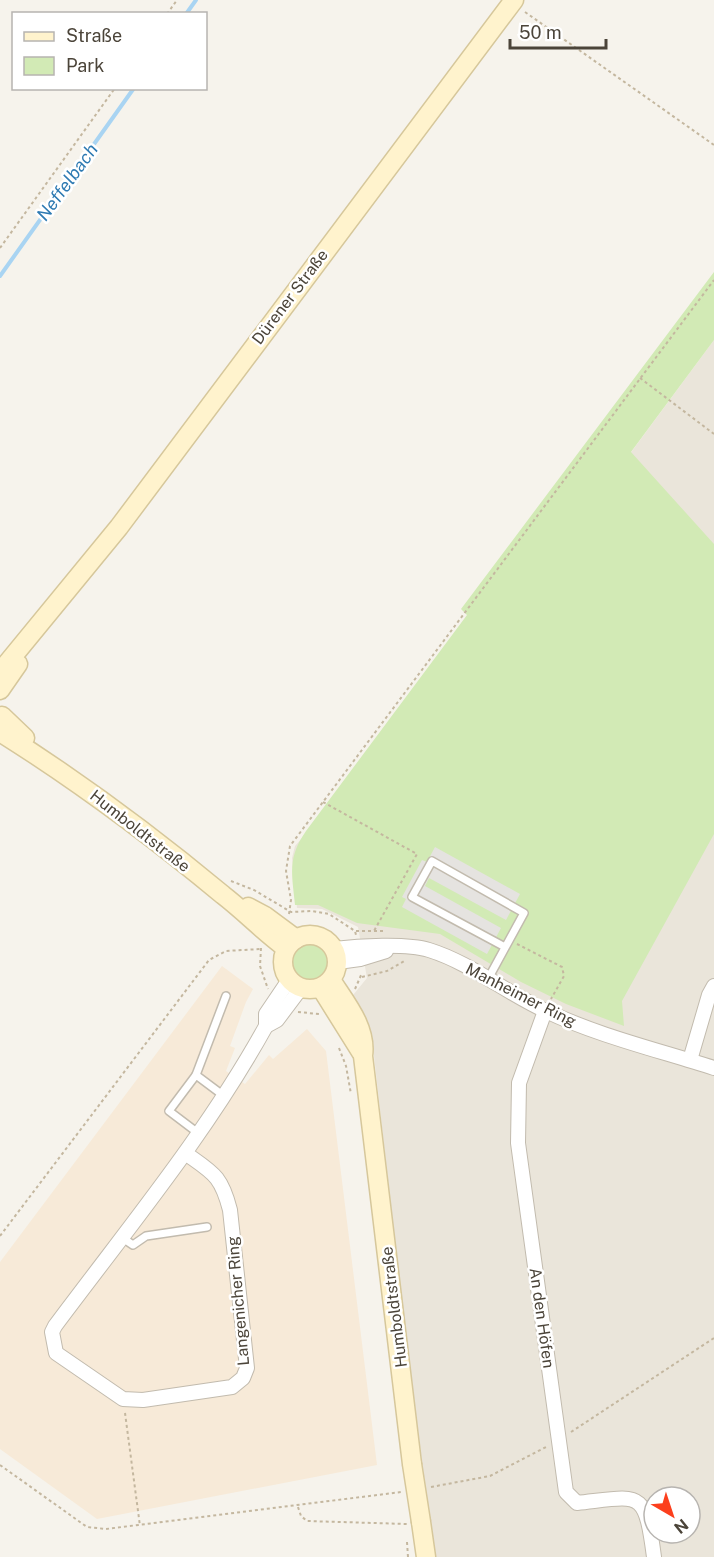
<svg xmlns="http://www.w3.org/2000/svg" width="714" height="1557" viewBox="0 0 714 1557" font-family="'Public Sans',sans-serif">
<style>
.residential{fill:#eae5da;fill-rule:evenodd}
.commercial{fill:#f7ead8}
.green{fill:#d2eab5}
.parking{fill:#e5e3e0}
.lines{fill:none;stroke-linecap:round;stroke-linejoin:round}
.stream{stroke:#a9d4f2;stroke-width:4}
.lane-casing{stroke:#c2bbae;stroke-width:10}
.street-casing{stroke:#c2bbae;stroke-width:16}
.secondary-casing{stroke:#d6c79b;stroke-width:21}
.path{stroke:#c4b79f;stroke-width:2;stroke-dasharray:3 3;stroke-linecap:butt}
.lane{stroke:#fff;stroke-width:7}
.street{stroke:#fff;stroke-width:14}
.secondary{stroke:#fff3cd;stroke-width:18}
.secondary-bridge-casing{stroke:#d6c79b;stroke-width:21;stroke-linecap:butt}
.secondary-bridge{stroke:#fff3cd;stroke-width:18}
.labels{text-anchor:middle;dominant-baseline:central;stroke-width:5;stroke-linejoin:round;paint-order:stroke}
.street-label{font-size:16px;fill:#4b4439;stroke:#fff}
.water-label{font-size:18px;font-style:italic;fill:#2e7ab2;stroke:#fff}
</style>
<rect width="100%" height="100%" fill="#f6f3ec"/>
<path class="residential" d="M714,340V1557H434L400,1287L373,1047L370,1035L349,1000L367,978L358,927L322,909L297,908L292,858L295,846L584,516ZM654,1497H690V1533H654Z"/>
<polygon class="commercial" points="222,966 253,989 246,1002 230,1046 235,1048 226,1071 245,1084 269,1055 273,1059 307,1029 326,1051 377,1465 97,1519 0,1449 0,1262"/>
<g class="green">
<path d="M714,272V340L631,452L714,544V834L622,1001L624,1026L566,1004L521,982L440,934L357,923L318,905H295C292,874 287,858 306,831L467,615L461,609Z"/>
<circle cx="311" cy="962" r="19"/>
</g>
<polygon class="parking" points="435,847 520,894 506,920 429,878 425,886 501,928 487,954 402,907 406,899 402,897 422,860 427,862"/>
<g class="lines">
<g class="stream">
<polyline points="186,14 196,0"/>
<polyline points="0,276 134,88"/>
</g>
<defs>
<g id="lane">
<polyline points="488,979 524,913 432,861 412,897 505,947"/>
<polyline points="196,1075 226,996"/>
<polyline points="198,1133 169,1111 196,1075 224,1096"/>
<polyline points="121,1237 133,1245 146,1236 207,1227"/>
</g>
<g id="street">
<path d="M334,949C358,946 407,943 429,950C471,963 506,993 546,1011C599,1036 658,1050 714,1068"/>
<polyline points="338,962 360,959 386,951"/>
<path d="M545,1011L519,1083L518,1143L566,1492L577,1503C641,1496 645,1488 654,1557"/>
<polyline points="266,1026 277,1020 301,988"/>
<polyline points="690,1060 709,995 714,986"/>
<path d="M185,1153C213,1173 221,1175 230,1210L247,1368L243,1378L232,1387L143,1400L123,1399L56,1353L52,1332L55,1326C128,1228 207,1133 266,1026V1014L289,980"/>
</g>
<g id="secondary">
<polyline points="0,672 119,527 514,0"/>
<polyline points="0,690 18,664"/>
<polyline points="2,716 25,738"/>
<path d="M0,732C78,781 152,836 223,895C245,912 264,932 286,948"/>
<polyline points="248,907 265,916 296,939"/>
<circle cx="310" cy="962" r="27"/>
<path d="M331,980C346,1003 367,1028 363,1056L412,1464"/>
<polyline points="321,988 361,1052"/>
<polyline points="421,1522 426,1557"/>
</g>
</defs>
<use href="#lane" class="lane-casing"/>
<use href="#street" class="street-casing"/>
<use href="#secondary" class="secondary-casing"/>
<g class="path">
<polyline points="525,12 714,145"/>
<polyline points="167,14 177,0"/>
<polyline points="0,248 115,88"/>
<polyline points="640,378 714,434"/>
<polyline points="323,802 417,854 374,931"/>
<polyline points="231,881 254,890 291,912 312,911 329,914 355,931 356,935"/>
<polyline points="289,914 291,900 286,871 290,846 714,280"/>
<polyline points="356,931 386,931"/>
<polyline points="517,944 562,967 564,976 551,999"/>
<polyline points="261,948 260,966 268,989"/>
<polyline points="362,977 387,971 406,960"/>
<polyline points="355,989 362,973"/>
<polyline points="298,1012 319,1014"/>
<polyline points="339,1048 346,1066 351,1094"/>
<polyline points="0,1236 209,960 226,951 260,949"/>
<polyline points="125,1413 140,1526"/>
<polyline points="571,1432 714,1338"/>
<polyline points="0,1465 87,1527 106,1529 401,1492"/>
<polyline points="431,1487 490,1476 546,1447"/>
<polyline points="298,1507 301,1516 307,1521 407,1524"/>
<polyline points="407,1542 408,1557"/>
</g>
<use href="#lane" class="lane"/>
<use href="#street" class="street"/>
<use href="#secondary" class="secondary"/>
<defs>
<polyline id="secondary-bridge" points="412,1464 421,1522"/>
</defs>
<use href="#secondary-bridge" class="secondary-bridge-casing"/>
<use href="#secondary-bridge" class="secondary-bridge"/>
</g>
<g class="labels">
<g class="street-label">
<text transform="translate(290 297) rotate(-53)">Dürener Straße</text>
<text transform="translate(140 831) rotate(38)">Humboldtstraße</text>
<text transform="translate(521 995) rotate(27)">Manheimer Ring</text>
<text transform="translate(238 1301) rotate(-95)">Langenicher Ring</text>
<text transform="translate(394 1307) rotate(-97)">Humboldtstraße</text>
<text transform="translate(542 1318) rotate(82)">An den Höfen</text>
</g>
<g class="water-label">
<text transform="translate(67 182) rotate(-54)">Neffelbach</text>
</g>
</g>
<rect x="12" y="12" width="195" height="78" fill="#ffffff" stroke="#b7b4b0" stroke-width="1.5"/>
<rect x="24" y="32" width="30" height="9" fill="#fff3cd" stroke="#b7b4b0" stroke-width="1.5"/>
<text x="66" y="42" font-size="18" fill="#4b4439">Straße</text>
<rect x="24" y="57" width="30" height="18" fill="#d2eab5" stroke="#b7b4b0" stroke-width="1.5"/>
<text x="66" y="72" font-size="18" fill="#4b4439">Park</text>
<g transform="translate(672 1515) rotate(141)"><circle r="28" fill="#ffffff" stroke="#b7b4b0" stroke-width="1.5"/>
<path d="M0-4.5L10 22L0 15L-10 22Z" fill="#fc3f1d"/>
<text y="-9" font-size="16" font-weight="bold" text-anchor="middle" fill="#4b4439">N</text>
</g>
<path d="M510 39v9h96v-9" fill="none" stroke="#4b4439" stroke-width="3"/>
<text x="519" y="39" font-size="18" fill="#4b4439" stroke="#ffffff" stroke-width="4.5" paint-order="stroke">50 m</text>
</svg>
